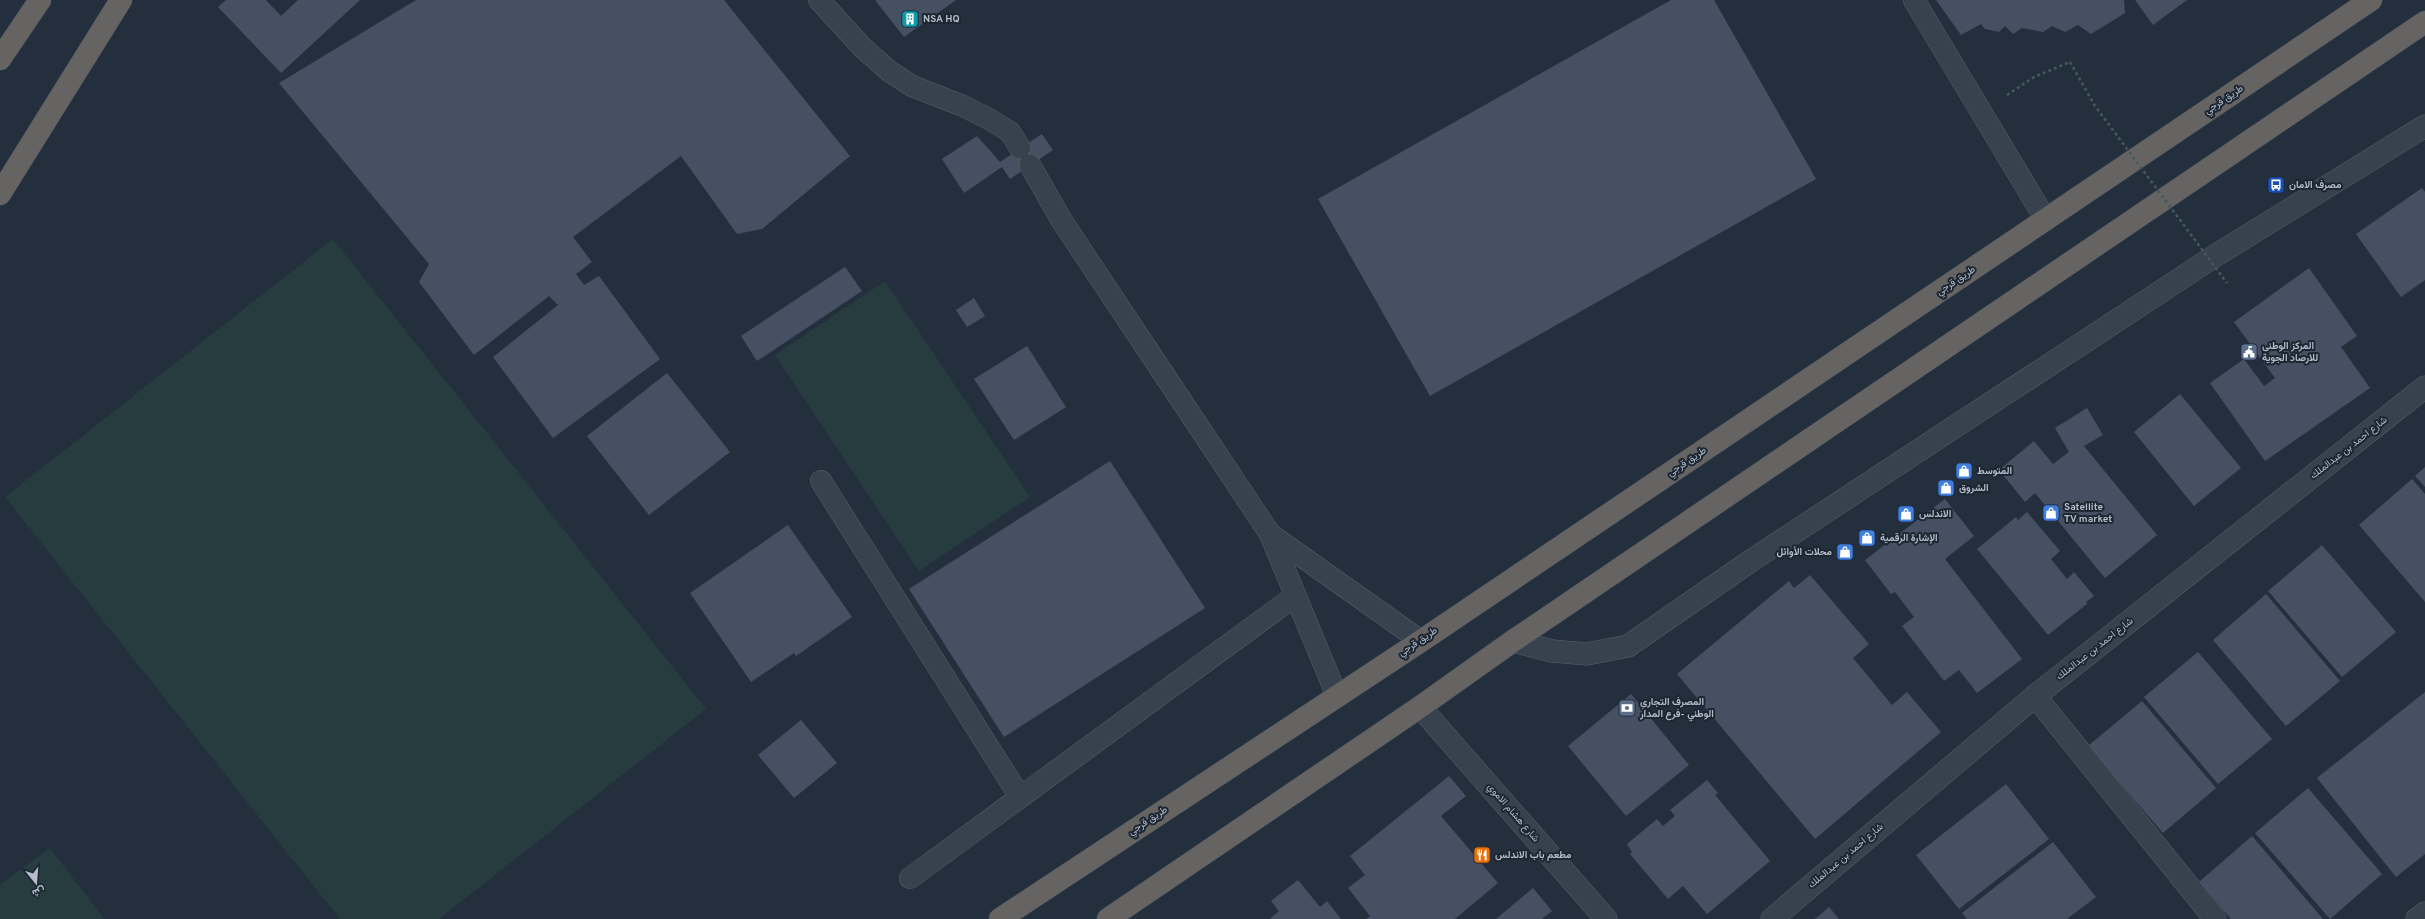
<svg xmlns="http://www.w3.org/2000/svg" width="2425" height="919" viewBox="0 0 2425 919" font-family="Overpass,Vazirmatn,sans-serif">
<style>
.green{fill:#263c3f}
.building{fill:#455162}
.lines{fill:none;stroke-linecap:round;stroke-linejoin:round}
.service-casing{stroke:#565f6c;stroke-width:22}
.minor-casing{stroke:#565f6c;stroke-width:23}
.trunk-casing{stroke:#434c59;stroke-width:23}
.path{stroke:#44595c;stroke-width:2.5;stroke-dasharray:3 3;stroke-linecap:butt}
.service{stroke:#38414e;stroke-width:21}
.minor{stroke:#38414e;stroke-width:22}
.trunk{stroke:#656462;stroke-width:22}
.path-bridge{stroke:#44595c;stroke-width:2.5;stroke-dasharray:3 3;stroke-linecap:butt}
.labels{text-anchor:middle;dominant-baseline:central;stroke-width:4;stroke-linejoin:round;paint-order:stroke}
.poi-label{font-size:10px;font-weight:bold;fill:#b4bcc9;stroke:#1d2633;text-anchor:start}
.street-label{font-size:10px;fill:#b4bcc9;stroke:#1d2633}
</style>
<rect width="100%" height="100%" fill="#242f3e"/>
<g class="green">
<polygon points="333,239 706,709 439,919 340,919 5,497"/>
<polygon points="885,281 1030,497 919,571 775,355"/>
<polygon points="50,848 104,919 0,919 0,885"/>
</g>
<g class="building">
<polygon points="226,0 266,0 281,16 298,0 360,0 281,73 218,7"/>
<polygon points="416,0 724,0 850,156 762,229 737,234 681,156 573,237 592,262 576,274 584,285 599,276 660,359 553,438 493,357 558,305 549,296 474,355 419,282 429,264 279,83"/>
<polygon points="875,0 956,0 904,37"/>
<polygon points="1671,0 1714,0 1816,179 1430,396 1318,199"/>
<polygon points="1936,0 2124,0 2125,13 2091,34 2078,25 2065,32 2052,26 2043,32 2022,28 2013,34 2005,26 1999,32 1985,29 1981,24 1961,35"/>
<polygon points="2135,0 2187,0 2153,25"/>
<polygon points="1042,134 1053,150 1010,179 1002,167 964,193 942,159 977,136 1000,162"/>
<polygon points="2422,188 2425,192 2425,280 2401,297 2356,234"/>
<polygon points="845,267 862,291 757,361 741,336"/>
<polygon points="2309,268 2357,336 2341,347 2370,388 2265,461 2210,383 2244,359 2264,386 2275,378 2234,322"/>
<polygon points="974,298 985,316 967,327 956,310"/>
<polygon points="1027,346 1066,407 1014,440 974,379"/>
<polygon points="667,373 730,452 649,515 587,436"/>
<polygon points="2180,394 2241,468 2194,506 2134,432"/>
<polygon points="2087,408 2103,435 2084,446 2157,535 2105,578 2035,493 2025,502 1999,470 2034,441 2053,464 2069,452 2055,428"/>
<polygon points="1110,461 1205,608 1004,737 909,589"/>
<polygon points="2425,467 2425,487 2415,476"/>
<polygon points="2412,479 2425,494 2425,602 2359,525"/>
<polygon points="1945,499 1974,536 1945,559 2022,659 1977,693 1959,670 1944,681 1902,626 1914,617 1895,592 1891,594 1865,560"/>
<polygon points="2027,512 2060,551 2051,559 2067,579 2074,572 2094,596 2086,602 2087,604 2048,635 1977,549 2016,517 2018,520"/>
<polygon points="788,525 852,617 796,656 794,653 751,682 690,593"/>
<polygon points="2322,545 2396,632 2342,677 2268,591"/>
<polygon points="1810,575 1869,644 1853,658 1892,705 1907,692 1941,732 1815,839 1677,674 1789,581 1794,588"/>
<polygon points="2266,594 2340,681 2286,726 2213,640"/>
<polygon points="2198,652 2272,739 2218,784 2144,697"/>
<polygon points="2425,692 2425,854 2396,877 2317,778"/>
<polygon points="1631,694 1689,765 1626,816 1568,746"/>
<polygon points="2142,701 2216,788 2163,833 2088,746"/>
<polygon points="801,720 837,763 794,798 758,755"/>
<polygon points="1449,776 1466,796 1441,816 1498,883 1455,919 1366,919 1370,916 1348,888 1365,875 1350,856"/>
<polygon points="1707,780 1718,793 1715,795 1770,861 1707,914 1683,886 1668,899 1630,854 1632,852 1627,844 1657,819 1663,826 1675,816 1670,810"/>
<polygon points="2006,784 2049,839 1959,909 1916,855"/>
<polygon points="2308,788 2382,874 2330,919 2255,833"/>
<polygon points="2252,836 2323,919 2231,919 2199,882"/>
<polygon points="2053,842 2096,897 2067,919 1967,919 1962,913"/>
<polygon points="1298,880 1320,907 1327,901 1341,919 1270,919 1279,911 1271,901"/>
<polygon points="1533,888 1552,911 1542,919 1496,919"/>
<polygon points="1829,907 1839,919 1815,919"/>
</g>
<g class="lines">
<defs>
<g id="service">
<polyline points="819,0 863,48 889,71 912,86 963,106 989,119 1010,132 1020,148"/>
<polyline points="1914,0 2046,220"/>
<polyline points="1030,165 1062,221 1270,534 1337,696"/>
<polyline points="821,481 1020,797"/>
<polyline points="1270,534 1421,641"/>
<polyline points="910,878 1295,596"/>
</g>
<g id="minor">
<polyline points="1513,641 1552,651 1587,654 1628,646 1752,560 2218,254 2425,126"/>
<polyline points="2035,696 2215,919"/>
<polyline points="1420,707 1606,919"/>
<polyline points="1772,919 2035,696 2425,387"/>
<polyline points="2417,919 2425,913"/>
</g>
<g id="trunk">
<polyline points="0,59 40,0"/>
<polyline points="0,194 121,0"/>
<polyline points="1000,919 1421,641 2371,0"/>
<polyline points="1108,919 1420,707 1513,641 2425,22"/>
</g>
</defs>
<use href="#service" class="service-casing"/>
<use href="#minor" class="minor-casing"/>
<use href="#trunk" class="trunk-casing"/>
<polyline class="path" points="2007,95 2034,77 2070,62"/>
<use href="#service" class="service"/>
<use href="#minor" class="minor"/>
<use href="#trunk" class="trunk"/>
<polyline class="path-bridge" points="2070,62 2095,106 2227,283"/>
</g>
<defs>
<symbol id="building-square" viewBox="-11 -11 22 22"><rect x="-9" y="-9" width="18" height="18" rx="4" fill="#0f9aa8" stroke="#1d2633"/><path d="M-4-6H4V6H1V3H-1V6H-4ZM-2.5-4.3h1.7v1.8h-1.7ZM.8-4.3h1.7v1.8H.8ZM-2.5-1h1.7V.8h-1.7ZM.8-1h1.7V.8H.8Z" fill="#fff"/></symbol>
<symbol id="bus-square" viewBox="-11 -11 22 22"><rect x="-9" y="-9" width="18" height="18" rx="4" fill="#1a4fb4" stroke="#1d2633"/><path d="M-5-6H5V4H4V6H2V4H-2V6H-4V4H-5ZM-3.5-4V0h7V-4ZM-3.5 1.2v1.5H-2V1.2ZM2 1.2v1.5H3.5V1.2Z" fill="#fff"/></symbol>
<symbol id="civic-square" viewBox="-11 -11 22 22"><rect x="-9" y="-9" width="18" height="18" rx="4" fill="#5c6f8a" stroke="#1d2633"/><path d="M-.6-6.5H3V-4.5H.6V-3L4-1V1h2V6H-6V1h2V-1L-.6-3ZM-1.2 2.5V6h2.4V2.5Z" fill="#fff"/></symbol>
<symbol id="shop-square" viewBox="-11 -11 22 22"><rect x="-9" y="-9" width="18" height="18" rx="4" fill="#3f7fe0" stroke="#1d2633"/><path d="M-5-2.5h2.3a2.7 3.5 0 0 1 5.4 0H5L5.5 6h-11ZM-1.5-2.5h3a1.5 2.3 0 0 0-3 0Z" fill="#fff"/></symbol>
<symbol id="bank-square" viewBox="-11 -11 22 22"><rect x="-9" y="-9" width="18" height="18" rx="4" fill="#5c6f8a" stroke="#1d2633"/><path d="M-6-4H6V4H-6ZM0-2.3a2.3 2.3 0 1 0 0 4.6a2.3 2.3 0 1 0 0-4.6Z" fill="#fff"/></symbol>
<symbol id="restaurant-square" viewBox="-11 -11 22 22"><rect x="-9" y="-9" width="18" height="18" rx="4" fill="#e8710a" stroke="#1d2633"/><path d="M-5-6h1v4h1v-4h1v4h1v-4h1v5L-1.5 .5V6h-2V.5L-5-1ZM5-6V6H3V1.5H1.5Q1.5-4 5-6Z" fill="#fff"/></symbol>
</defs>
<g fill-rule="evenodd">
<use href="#building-square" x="900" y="9" width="20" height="20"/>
<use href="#bus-square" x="2266" y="175" width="20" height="20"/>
<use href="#civic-square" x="2239" y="342" width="20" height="20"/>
<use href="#shop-square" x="1954" y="461" width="20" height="20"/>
<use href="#shop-square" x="1936" y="478" width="20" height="20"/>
<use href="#shop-square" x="2041" y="503" width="20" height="20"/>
<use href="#shop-square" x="1896" y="504" width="20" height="20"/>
<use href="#shop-square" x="1857" y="528" width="20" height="20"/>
<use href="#shop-square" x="1835" y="542" width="20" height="20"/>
<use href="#bank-square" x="1617" y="698" width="20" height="20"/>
<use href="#restaurant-square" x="1472" y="845" width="20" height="20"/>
</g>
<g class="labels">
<g class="poi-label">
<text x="923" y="19">NSA HQ</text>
<text x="2289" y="185">مصرف الامان</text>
<text x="2262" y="346">المركز الوطني<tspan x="2262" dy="12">للارصاد الجوية</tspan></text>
<text x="1977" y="471">المتوسط</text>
<text x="1959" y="488">الشروق</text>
<text x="2064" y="507">Satellite<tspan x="2064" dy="12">TV market</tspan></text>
<text x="1919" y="514">الاندلس</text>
<text x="1880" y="538">الإشارة الرقمية</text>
<text x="1832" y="552" text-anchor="end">محلات الأوائل</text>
<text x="1640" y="702">المصرف التجاري<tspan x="1640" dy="12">الوطني -فرع المدار</tspan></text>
<text x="1495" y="855">مطعم باب الاندلس</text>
</g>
<g class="street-label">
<text transform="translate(2224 100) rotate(-34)">طريق قرجي</text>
<text transform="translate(1956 281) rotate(-34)">طريق قرجي</text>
<text transform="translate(2349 448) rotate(-38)">شارع احمد بن عبدالملك</text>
<text transform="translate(1687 462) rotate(-34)">طريق قرجي</text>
<text transform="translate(1418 642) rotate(-34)">طريق قرجي</text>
<text transform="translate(2095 649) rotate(-38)">شارع احمد بن عبدالملك</text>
<text transform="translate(1513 813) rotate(49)">شارع هشام الاموي</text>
<text transform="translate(1148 821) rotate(-33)">طريق قرجي</text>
<text transform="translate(1846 856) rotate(-40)">شارع احمد بن عبدالملك</text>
</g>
</g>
<g transform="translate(36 883) rotate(163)" stroke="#1d2633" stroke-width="3" paint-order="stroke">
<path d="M0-3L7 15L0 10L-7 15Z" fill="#b4bcc9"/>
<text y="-6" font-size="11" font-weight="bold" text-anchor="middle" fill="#b4bcc9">ش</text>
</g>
</svg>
